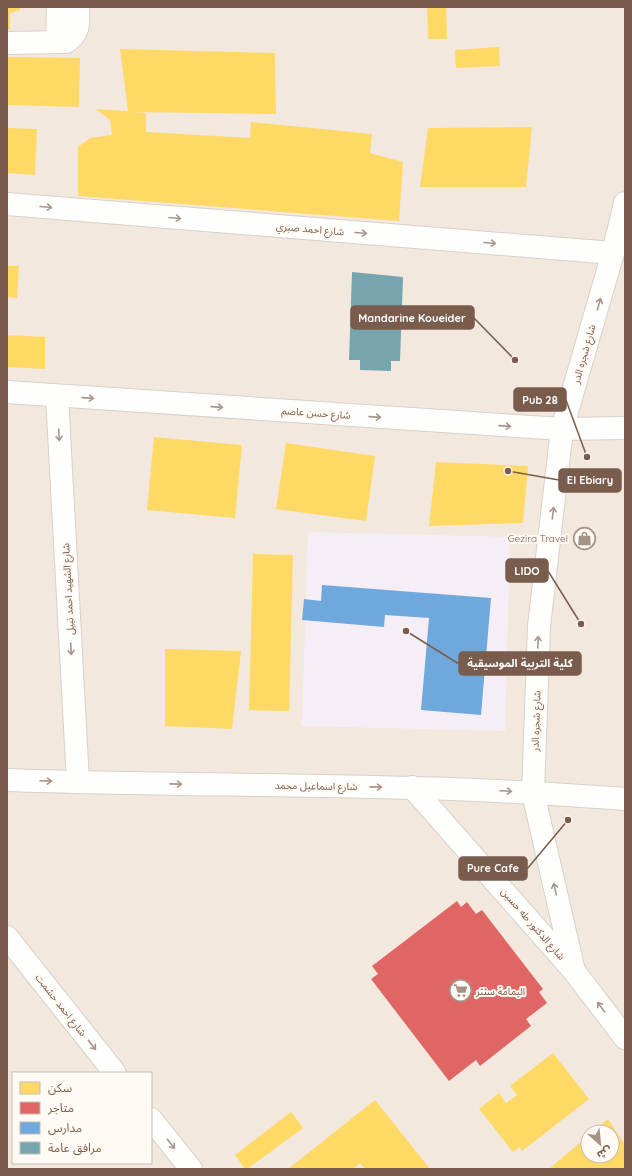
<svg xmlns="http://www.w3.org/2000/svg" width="632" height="1176" viewBox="0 0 632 1176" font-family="Quicksand,'Noto Sans Arabic',sans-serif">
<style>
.residential{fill:#f2e8de;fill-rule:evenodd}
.education{fill:#f6eef6}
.homes{fill:#ffd966}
.shops{fill:#e06666}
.schools{fill:#6fa8dc}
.public{fill:#76a5af}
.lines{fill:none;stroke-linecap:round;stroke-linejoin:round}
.minor-casing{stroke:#d7d1cb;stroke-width:24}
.minor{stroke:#fefefd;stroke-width:22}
.oneway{stroke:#a8958b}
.labels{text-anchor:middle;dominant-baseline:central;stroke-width:4;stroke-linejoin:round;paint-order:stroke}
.street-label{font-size:10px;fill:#7a5c4d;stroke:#fffaf3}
.poi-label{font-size:10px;fill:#7a5c4d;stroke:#fffaf3;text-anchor:end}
.leader{fill:none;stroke:#7a5c4d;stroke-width:1.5}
.callout-dot{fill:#7a5c4d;stroke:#fffaf3;stroke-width:1.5}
.callout{fill:#7a5c4d;stroke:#7a5c4d;stroke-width:1.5}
.callout-label{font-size:11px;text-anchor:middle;font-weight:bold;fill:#fff}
</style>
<rect width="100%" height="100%" fill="#f9f5f0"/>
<path class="residential" d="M7,7H625V1169H7ZM13,1073H151V1163H13ZM588,1132H612V1156H588Z"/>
<polygon class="education" points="308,532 510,537 505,731 302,726"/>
<g class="homes">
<polygon points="7,7 20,7 20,10 10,13 10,29 7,29"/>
<polygon points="427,7 446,7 447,39 428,39"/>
<polygon points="499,47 500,66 456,68 455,50"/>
<polygon points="120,49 275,53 276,114 134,112 146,113 146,132 250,138 251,122 372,134 370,153 403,162 399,221 78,196 78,147 90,138 112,135 110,120 96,109 128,111"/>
<polygon points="7,57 80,58 79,107 7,105"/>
<polygon points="532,127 526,187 420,187 428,128"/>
<polygon points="7,128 37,129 35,175 7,173"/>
<polygon points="7,266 19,266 17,298 7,297"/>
<polygon points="7,335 45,337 45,369 7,367"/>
<polygon points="154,437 242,445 235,518 147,510"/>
<polygon points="286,443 375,456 366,521 276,509"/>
<polygon points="436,462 528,466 523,523 429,526"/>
<polygon points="253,554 293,555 289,711 249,710"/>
<polygon points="165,649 241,651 232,729 165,726"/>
<polygon points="553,1053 589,1099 522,1151 520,1147 513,1152 479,1109 499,1093 506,1103 517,1095 510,1086"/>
<polygon points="375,1100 430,1169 365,1169 360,1163 353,1169 288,1169"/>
<polygon points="291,1112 303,1128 247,1169 245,1169 235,1155"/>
<polygon points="608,1119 625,1145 625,1169 549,1169 588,1136 588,1156 612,1156 612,1132 592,1132"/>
</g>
<polygon class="shops" points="457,901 461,907 467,902 476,914 482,910 543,989 539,992 547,1003 526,1019 531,1026 480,1066 476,1060 449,1081 371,979 378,974 372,966"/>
<polygon class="schools" points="322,585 491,598 481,715 421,710 429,618 385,615 384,627 302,620 304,599 321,601"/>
<polygon class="public" points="352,272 403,277 400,361 391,361 391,371 360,370 360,360 349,360"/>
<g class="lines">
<defs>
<g id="minor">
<polyline points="57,42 58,7"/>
<path d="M7,43L66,42C81,32 78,23 78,7"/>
<polyline points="625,203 613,253 562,429 539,626 533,793 574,971 625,1038"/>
<polyline points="7,204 613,253"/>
<polyline points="7,392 562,429 625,428"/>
<polyline points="57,396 78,782"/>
<path d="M7,780C143,785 278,784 414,788C484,789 555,794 625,799"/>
<polyline points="412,787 573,970"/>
<polyline points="7,937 115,1073"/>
<polyline points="151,1119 191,1169"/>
</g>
</defs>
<use href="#minor" class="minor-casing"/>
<use href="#minor" class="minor"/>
</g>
<defs><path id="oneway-shaft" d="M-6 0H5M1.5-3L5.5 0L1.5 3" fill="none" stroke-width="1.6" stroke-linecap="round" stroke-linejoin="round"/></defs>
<g class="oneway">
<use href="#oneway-shaft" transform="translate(46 207) rotate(5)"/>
<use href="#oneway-shaft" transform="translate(175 218) rotate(5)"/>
<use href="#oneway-shaft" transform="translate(361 233) rotate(5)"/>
<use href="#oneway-shaft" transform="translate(490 243) rotate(5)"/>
<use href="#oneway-shaft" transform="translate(599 304) rotate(-74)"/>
<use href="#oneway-shaft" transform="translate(88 398) rotate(4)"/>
<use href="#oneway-shaft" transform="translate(217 407) rotate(4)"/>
<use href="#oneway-shaft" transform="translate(375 417) rotate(4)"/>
<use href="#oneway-shaft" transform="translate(505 426) rotate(4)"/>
<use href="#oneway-shaft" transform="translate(59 435) rotate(87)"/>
<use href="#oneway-shaft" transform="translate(553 513) rotate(-83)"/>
<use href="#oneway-shaft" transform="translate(538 642) rotate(-88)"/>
<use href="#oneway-shaft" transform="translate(71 649) rotate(87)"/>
<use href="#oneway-shaft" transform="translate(46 781) rotate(2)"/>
<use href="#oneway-shaft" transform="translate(176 784) rotate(1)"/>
<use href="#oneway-shaft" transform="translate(376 787) rotate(1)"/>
<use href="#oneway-shaft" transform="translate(506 791) rotate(3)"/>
<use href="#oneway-shaft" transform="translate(555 889) rotate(-103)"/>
<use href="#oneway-shaft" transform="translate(601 1007) rotate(-127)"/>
<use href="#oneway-shaft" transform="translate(92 1045) rotate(52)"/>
<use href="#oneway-shaft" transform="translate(171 1144) rotate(52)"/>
</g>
<defs>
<symbol id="shop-ring" viewBox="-11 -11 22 22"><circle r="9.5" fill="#fffaf3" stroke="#a69286" stroke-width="1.5"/><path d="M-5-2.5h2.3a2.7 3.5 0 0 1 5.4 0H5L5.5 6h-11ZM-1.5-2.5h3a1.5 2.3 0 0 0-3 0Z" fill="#a69286"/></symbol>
<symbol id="supermarket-ring" viewBox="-11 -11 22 22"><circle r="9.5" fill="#fffaf3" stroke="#a69286" stroke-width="1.5"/><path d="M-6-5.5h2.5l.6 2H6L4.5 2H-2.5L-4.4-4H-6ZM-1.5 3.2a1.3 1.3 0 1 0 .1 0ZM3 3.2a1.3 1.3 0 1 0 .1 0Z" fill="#a69286"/></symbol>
</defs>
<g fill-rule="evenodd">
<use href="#shop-ring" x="572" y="526" width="25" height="25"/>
<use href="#supermarket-ring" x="448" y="978" width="25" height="25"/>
</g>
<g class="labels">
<g class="street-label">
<text transform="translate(310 229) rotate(5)">شارع احمد صبري</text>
<text transform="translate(584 354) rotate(-74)">شارع شجره الدر</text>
<text transform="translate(316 413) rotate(4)">شارع حسن عاصم</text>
<text transform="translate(68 589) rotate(-93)">شارع الشهيد احمد نبيل</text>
<text transform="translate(536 721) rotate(-88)">شارع شجره الدر</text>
<text transform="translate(316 786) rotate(1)">شارع اسماعيل محمد</text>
<text transform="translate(533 924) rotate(49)">شارع الدكتور طه حسين</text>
<text transform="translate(61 1005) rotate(52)">شارع احمد حشمت</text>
</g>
<g class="poi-label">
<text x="568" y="538">Gezira Travel</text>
<text x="476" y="991" text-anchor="start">اليمامة سنتر</text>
</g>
</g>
<path class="leader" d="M515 360L474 318M587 457L566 400M508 471L559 480M581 624L548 571M406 631L459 664M568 820L527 869"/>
<g class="callout-dot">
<circle cx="515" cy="360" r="4"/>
<circle cx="587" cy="457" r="4"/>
<circle cx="508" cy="471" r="4"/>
<circle cx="581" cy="624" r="4"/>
<circle cx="406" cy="631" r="4"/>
<circle cx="568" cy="820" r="4"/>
</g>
<g class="callout">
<rect x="351" y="306" width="123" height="23" rx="4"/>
<rect x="514" y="388" width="52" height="23" rx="4"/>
<rect x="559" y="469" width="62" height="23" rx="4"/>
<rect x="506" y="559" width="42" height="23" rx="4"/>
<rect x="459" y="652" width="122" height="23" rx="4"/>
<rect x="459" y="857" width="68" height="23" rx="4"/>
</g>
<g class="callout-label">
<text x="412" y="322">Mandarine Koueider</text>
<text x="540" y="404">Pub 28</text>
<text x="590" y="484">El Ebiary</text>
<text x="527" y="575">LIDO</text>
<text x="520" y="667">كلية التربية الموسيقية</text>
<text x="493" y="872">Pure Cafe</text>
</g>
<rect width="632" height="1176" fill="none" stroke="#7a5c4d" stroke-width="16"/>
<rect x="12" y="1072" width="140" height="92" fill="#fffaf3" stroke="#cabbb1"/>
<rect x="20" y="1082" width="20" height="12" fill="#ffd966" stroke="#cabbb1"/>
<text x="48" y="1092" font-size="12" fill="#7a5c4d">سكن</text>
<rect x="20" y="1102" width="20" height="12" fill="#e06666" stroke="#cabbb1"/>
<text x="48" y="1112" font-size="12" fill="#7a5c4d">متاجر</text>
<rect x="20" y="1122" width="20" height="12" fill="#6fa8dc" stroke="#cabbb1"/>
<text x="48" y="1132" font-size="12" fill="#7a5c4d">مدارس</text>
<rect x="20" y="1142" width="20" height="12" fill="#76a5af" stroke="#cabbb1"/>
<text x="48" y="1152" font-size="12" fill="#7a5c4d">مرافق عامة</text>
<g transform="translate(600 1144) rotate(153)"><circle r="19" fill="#fffaf3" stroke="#cabbb1"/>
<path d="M0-3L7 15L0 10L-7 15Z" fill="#a69286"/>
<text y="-6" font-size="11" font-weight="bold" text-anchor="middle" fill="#7a5c4d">ش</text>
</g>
</svg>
